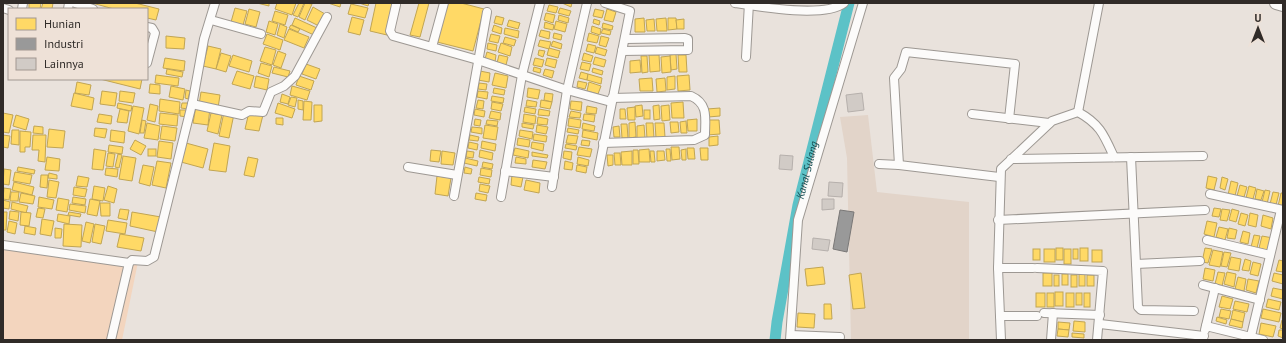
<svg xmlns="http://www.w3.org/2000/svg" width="1286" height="343" viewBox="0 0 1286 343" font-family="'PT Sans',sans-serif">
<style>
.built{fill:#e2d4c9}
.green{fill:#f3d5be}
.homes{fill:#ffd966;stroke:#c1a553}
.industry{fill:#999;stroke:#7a7877}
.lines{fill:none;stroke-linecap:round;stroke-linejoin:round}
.canal{stroke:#5cc2c7;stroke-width:11}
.building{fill:#d1cbc6;stroke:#b6b0ac}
.street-casing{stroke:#9d9893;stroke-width:10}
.secondary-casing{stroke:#9d9893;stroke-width:14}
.street{stroke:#fcfbfa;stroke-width:8}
.secondary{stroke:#fcfbfa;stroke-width:12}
.labels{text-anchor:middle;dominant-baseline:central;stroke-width:4;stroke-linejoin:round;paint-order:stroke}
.water-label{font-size:11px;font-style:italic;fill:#134d52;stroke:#eee1d7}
</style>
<rect width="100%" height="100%" fill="#e9e2dc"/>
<polygon class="built" points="868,115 877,192 969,202 969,340 851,340 847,158 840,117"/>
<polygon class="green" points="3,241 138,262 122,340 3,340"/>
<g class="homes">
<polygon points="29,3 41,3 40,9 29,9"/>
<polygon points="43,3 53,3 52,9 41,9"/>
<polygon points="92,3 135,3 159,9 156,20 147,18 147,9 114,9"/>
<polygon points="257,3 269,3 269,6"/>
<polygon points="277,3 296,3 292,15 275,9"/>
<polygon points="299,3 304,3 298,17 293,15"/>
<polygon points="305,3 312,4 305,20 299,17"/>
<polygon points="328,3 341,3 340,7"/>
<polygon points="359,3 369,3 368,6"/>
<polygon points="376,3 394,3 387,35 370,31"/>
<polygon points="419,3 429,3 420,37 410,35"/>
<polygon points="447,3 461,3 484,9 473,51 437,42"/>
<polygon points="562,3 572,3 571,7"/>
<polygon points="351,4 368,8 365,18 348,14"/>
<polygon points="549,5 558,7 556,13 547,11"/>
<polygon points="313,7 325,14 319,26 307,20"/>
<polygon points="235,8 247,11 243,25 231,22"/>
<polygon points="560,8 571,11 569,16 558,13"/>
<polygon points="249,9 260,12 256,27 245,24"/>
<polygon points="595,9 604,11 602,18 593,16"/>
<polygon points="607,9 616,12 613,22 604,20"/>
<polygon points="275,11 288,15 285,25 272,21"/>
<polygon points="546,13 555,15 553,23 544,20"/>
<polygon points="559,15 569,18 568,23 558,20"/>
<polygon points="496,16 504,18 502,25 494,23"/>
<polygon points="352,17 364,20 360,35 348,32"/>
<polygon points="295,18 317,28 314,35 292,25"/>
<polygon points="644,18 645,32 635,32 635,19"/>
<polygon points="666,18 667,31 657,31 656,19"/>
<polygon points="668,18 676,18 677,29 668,30"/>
<polygon points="594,19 600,21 599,25 593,23"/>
<polygon points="654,19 655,31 647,31 646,20"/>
<polygon points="684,19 684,29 677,29 676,20"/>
<polygon points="509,20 520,23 518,29 507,26"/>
<polygon points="269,21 278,24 275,35 266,32"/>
<polygon points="556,21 567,24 565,32 554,29"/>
<polygon points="545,22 554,25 553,30 544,28"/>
<polygon points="603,23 613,26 612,30 602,28"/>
<polygon points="280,24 287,27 284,38 277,35"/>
<polygon points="291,25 300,29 298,32 289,28"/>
<polygon points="494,25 502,28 501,34 492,31"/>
<polygon points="592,26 601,29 600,35 591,32"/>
<polygon points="505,28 519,31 518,38 504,34"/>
<polygon points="289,29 309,37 304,48 284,40"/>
<polygon points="603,29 611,31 610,35 601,33"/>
<polygon points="541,30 550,32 549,39 539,36"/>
<polygon points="554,33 562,35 561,40 553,38"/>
<polygon points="589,33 599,36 597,43 587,41"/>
<polygon points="267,34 283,40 280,50 263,44"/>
<polygon points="491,34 500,36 498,43 489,41"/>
<polygon points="166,36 185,38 184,49 166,48"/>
<polygon points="601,36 609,38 606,47 599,45"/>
<polygon points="505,37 516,40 514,46 503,43"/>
<polygon points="540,40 551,42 549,49 538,46"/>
<polygon points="553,41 562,44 561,49 551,46"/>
<polygon points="488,43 497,45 496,51 487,49"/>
<polygon points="501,43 512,47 510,56 498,52"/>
<polygon points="588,44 596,46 594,53 586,51"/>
<polygon points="208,46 221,49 216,69 203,66"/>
<polygon points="265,47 276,50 272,65 260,61"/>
<polygon points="597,47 607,50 605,56 595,53"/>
<polygon points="549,48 560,51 558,58 547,55"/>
<polygon points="539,50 545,51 543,57 538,55"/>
<polygon points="278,51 286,54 281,68 273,65"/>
<polygon points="487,52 496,55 495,62 485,59"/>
<polygon points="221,53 231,56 226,72 216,69"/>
<polygon points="584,53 593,56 591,62 582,60"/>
<polygon points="676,54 677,69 671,70 670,55"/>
<polygon points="233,55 252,61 249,72 229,66"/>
<polygon points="499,55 508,57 506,65 497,63"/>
<polygon points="649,55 659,55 660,71 650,72"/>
<polygon points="678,55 686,55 687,72 679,72"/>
<polygon points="641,56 647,56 648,72 642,73"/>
<polygon points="670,56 671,72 662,73 661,57"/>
<polygon points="595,57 606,60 604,67 593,64"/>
<polygon points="165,58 185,61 184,71 163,68"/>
<polygon points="535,58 544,60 542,67 533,65"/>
<polygon points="547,58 557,60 555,68 545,65"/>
<polygon points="640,60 641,72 630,73 630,61"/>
<polygon points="582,62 591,64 589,71 580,69"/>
<polygon points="261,63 272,66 269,77 258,73"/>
<polygon points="306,64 320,69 316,79 302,74"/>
<polygon points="274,67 290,71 288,77 272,73"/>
<polygon points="534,67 541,69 540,73 533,71"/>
<polygon points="593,68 603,71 602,75 592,72"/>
<polygon points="167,69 183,72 182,77 166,74"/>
<polygon points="545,69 554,71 552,78 543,75"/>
<polygon points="237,71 254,76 250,89 232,84"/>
<polygon points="480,71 490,73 489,82 478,80"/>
<polygon points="581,72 588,74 587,80 579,78"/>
<polygon points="495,73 508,76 506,88 492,85"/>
<polygon points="588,74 602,78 601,84 587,80"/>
<polygon points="156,75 179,78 178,86 155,83"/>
<polygon points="689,75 690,90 678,91 677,76"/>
<polygon points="256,76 269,79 267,90 254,87"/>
<polygon points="299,76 314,81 311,90 296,85"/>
<polygon points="675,76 675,89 667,90 667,77"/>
<polygon points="652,78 653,91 640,91 639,79"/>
<polygon points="665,78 666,91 657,92 656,79"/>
<polygon points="100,79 142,79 140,89"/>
<polygon points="578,81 587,83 585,89 577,87"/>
<polygon points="77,82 91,85 89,95 75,93"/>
<polygon points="589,82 601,86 598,94 587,91"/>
<polygon points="479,83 487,84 486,90 478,89"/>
<polygon points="150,84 160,85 160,94 149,93"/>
<polygon points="171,86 185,89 183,100 169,97"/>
<polygon points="292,86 310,91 307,100 290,95"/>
<polygon points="494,88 505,90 504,95 493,93"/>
<polygon points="528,88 540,90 538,99 527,97"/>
<polygon points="186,90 190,91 188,99 185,98"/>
<polygon points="102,91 117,93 115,106 100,104"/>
<polygon points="120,91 135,93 133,103 119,101"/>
<polygon points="478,91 488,92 487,99 477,97"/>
<polygon points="201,92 220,95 218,108 199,105"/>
<polygon points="74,93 94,98 92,110 71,106"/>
<polygon points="545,93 553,94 552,102 544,100"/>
<polygon points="282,94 290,97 288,104 280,102"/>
<polygon points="492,96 504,98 503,103 491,101"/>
<polygon points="291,97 297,98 295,107 288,105"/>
<polygon points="160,99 180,102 179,114 159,111"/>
<polygon points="298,100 303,101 303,110 298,109"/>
<polygon points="478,100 484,101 483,109 476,108"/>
<polygon points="527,100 537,102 536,107 526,106"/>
<polygon points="541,100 552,102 550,109 540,107"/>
<polygon points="304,101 312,102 311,120 303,120"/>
<polygon points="571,101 582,102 581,111 570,109"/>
<polygon points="492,102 503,104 501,111 491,109"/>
<polygon points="683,102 684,118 672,118 671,103"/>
<polygon points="118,103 132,106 131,111 117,108"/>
<polygon points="182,103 189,103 188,109 181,108"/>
<polygon points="278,103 295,109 292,118 275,113"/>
<polygon points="150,104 158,106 155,122 147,120"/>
<polygon points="314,105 322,105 322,121 314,122"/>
<polygon points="642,105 643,116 636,117 635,106"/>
<polygon points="659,105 660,119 654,120 653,106"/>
<polygon points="669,105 670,120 662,121 661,106"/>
<polygon points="133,106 144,108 139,134 128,131"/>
<polygon points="196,106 210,108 208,125 193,123"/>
<polygon points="587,106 597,108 596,114 586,113"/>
<polygon points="525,107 536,109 535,114 524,112"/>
<polygon points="635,107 635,120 628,120 627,108"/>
<polygon points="720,108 720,116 708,117 707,109"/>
<polygon points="120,109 129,111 127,123 117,122"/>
<polygon points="475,109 485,111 484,117 474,115"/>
<polygon points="539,109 550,111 549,116 538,115"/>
<polygon points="620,109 625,109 626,119 620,119"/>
<polygon points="180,110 188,110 187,117 180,116"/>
<rect x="644" y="110" width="6" height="9"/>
<polygon points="491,111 501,113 500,120 489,118"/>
<polygon points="571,111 581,113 580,118 569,117"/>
<polygon points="224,112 234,114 229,138 219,136"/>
<polygon points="249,112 263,115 259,131 245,129"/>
<polygon points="3,113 13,115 9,133 3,132"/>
<polygon points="160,113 178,115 177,126 159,124"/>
<polygon points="211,113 222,115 218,134 207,131"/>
<polygon points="99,114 112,116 111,124 97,122"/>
<polygon points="524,114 536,116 535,124 523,122"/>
<polygon points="584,114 595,115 594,122 583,120"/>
<polygon points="16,115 29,119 26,130 13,126"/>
<polygon points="538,117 548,119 547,125 537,124"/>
<polygon points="276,118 283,118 283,125 276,124"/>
<polygon points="569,118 581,120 580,128 568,126"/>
<polygon points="475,119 481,120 480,126 474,125"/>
<polygon points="697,119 697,131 688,131 687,120"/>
<polygon points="142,120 146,121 144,133 140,133"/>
<polygon points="487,120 498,121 497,126 486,124"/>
<polygon points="707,120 719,120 720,134 707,135"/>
<polygon points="686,121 687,133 681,133 680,122"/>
<polygon points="635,122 636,137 629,138 629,123"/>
<polygon points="670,122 678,122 679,132 671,133"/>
<polygon points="147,123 160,126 158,140 144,138"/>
<polygon points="522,123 534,125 533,129 522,127"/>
<polygon points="583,123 595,126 594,131 582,129"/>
<polygon points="646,123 653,123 654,138 647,139"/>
<polygon points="655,123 664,123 665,137 656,138"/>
<polygon points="621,124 627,124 628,138 622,138"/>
<polygon points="485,125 498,127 496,140 483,138"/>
<polygon points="537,125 548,127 546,134 536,132"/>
<polygon points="644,125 645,138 637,138 637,126"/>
<polygon points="34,126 43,127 43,134 33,133"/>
<polygon points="162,126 177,128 175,141 160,139"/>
<polygon points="619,126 620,137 614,137 613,127"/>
<polygon points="472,127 482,128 482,134 471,132"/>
<polygon points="95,128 107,129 105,138 94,136"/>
<polygon points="568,128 579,130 578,134 567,132"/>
<polygon points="49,129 65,131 63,148 47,147"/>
<polygon points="12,130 19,130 19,145 11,144"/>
<polygon points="111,130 125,132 124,143 110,141"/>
<polygon points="520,130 533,132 532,139 519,136"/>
<polygon points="583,130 598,133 597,140 582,137"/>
<polygon points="20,131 31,132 30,147 25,147 25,152 20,152"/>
<polygon points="534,134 547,136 546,142 533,140"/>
<polygon points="3,135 10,136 8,148 3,147"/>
<polygon points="33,135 46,135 45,162 38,161 39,150 32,150"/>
<polygon points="470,135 479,137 478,141 469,140"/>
<polygon points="568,135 578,136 576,144 566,143"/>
<polygon points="718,136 718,145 709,146 709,137"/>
<polygon points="518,138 530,140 529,147 517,145"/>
<polygon points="135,140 146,146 141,155 130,149"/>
<polygon points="582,140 590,141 589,146 581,145"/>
<polygon points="159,141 173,143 171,159 157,157"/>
<polygon points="482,141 496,144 495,151 481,148"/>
<polygon points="469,142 478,144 477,150 468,148"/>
<polygon points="532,142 544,144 543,151 531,148"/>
<polygon points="186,143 208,149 203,168 181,162"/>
<polygon points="214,143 230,146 226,172 209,170"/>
<polygon points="566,144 577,146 576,150 565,148"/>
<polygon points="109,145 123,147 122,154 108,152"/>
<polygon points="579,147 592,149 590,157 577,155"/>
<polygon points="671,147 679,147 680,159 672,160"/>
<polygon points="515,148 529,151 528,158 513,155"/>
<polygon points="687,148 694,148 695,159 688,159"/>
<polygon points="700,148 708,148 708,160 701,160"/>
<polygon points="94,149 106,151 103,170 92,169"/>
<rect x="148" y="149" width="8" height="7"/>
<polygon points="649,149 650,162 639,162 639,150"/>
<polygon points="666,149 670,149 671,161 667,161"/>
<polygon points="686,149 686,160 682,160 681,150"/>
<polygon points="431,150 441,151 439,162 430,161"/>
<polygon points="480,150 493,153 492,160 479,157"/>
<polygon points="633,150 638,150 639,164 633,164"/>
<polygon points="442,151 455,153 453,165 441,164"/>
<polygon points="467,151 474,152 473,158 466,157"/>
<polygon points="564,151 572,152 571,160 563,158"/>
<polygon points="632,151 632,165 622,165 621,152"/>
<polygon points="650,151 654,151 655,162 651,162"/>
<polygon points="657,151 664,151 665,160 657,161"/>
<polygon points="532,152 548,155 547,158 532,156"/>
<polygon points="108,153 115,154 113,167 106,166"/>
<polygon points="614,153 620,153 621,165 615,165"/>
<polygon points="118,154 122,155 119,168 115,167"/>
<polygon points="607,155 613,155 613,165 608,166"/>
<polygon points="123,156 136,158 132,181 119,179"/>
<polygon points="47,157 60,159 59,171 45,170"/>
<polygon points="248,157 258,159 254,177 244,175"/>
<polygon points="516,157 526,159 526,164 515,163"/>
<polygon points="578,157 589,160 588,166 577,164"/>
<polygon points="465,158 478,161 477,166 464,163"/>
<polygon points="533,160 547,162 545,169 532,167"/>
<polygon points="157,161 171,163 166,188 152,185"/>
<polygon points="565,161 573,163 572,170 564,169"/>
<polygon points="483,162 493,164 492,169 482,167"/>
<polygon points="143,165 154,167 150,186 139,183"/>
<polygon points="577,165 587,167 586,173 576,171"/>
<polygon points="18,167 35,170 34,174 17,171"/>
<polygon points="465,167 472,169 471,174 464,173"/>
<polygon points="106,168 118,169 117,177 105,175"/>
<polygon points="481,168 492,170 491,177 480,175"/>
<polygon points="4,169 11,170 9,185 3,184"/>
<polygon points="15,172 32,175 30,184 13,181"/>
<polygon points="49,173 57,175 57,179 48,178"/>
<polygon points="41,175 48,175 47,188 40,187"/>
<polygon points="512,175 523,177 521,187 511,185"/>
<polygon points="78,176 89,178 87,187 76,186"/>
<polygon points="437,176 451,178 448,196 435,194"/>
<polygon points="1208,176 1217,178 1214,190 1206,188"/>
<polygon points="479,177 490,179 489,184 478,182"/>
<polygon points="1222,177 1228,179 1225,190 1220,188"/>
<polygon points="49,180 59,182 56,198 47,197"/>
<polygon points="526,180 540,183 539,193 524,190"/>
<polygon points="1231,181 1238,183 1235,196 1228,195"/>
<polygon points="14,182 34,187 32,195 12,190"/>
<polygon points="480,184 490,186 488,193 479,191"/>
<polygon points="1240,185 1247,187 1244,197 1237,196"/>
<polygon points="94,186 105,188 103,201 92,199"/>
<polygon points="108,186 117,189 114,203 104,200"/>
<polygon points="1249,186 1256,188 1253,199 1246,198"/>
<polygon points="74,187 87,189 85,197 73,195"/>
<polygon points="4,188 11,189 9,200 3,199"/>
<polygon points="1257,189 1264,191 1261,200 1255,199"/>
<polygon points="1265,190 1270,191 1267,204 1262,202"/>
<polygon points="11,192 19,192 18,201 10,201"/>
<polygon points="1273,192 1279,193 1276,205 1270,204"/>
<polygon points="21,193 35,196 33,204 19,202"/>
<polygon points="476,193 487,195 486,201 475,199"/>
<polygon points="1281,193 1283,193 1283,207 1278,206"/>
<polygon points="39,197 54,200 52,209 38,207"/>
<polygon points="73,197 86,199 85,205 72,203"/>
<polygon points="58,198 69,200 67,212 56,210"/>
<polygon points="90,199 100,201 97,216 87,214"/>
<polygon points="3,200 10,202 9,209 3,208"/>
<polygon points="12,202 28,206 26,213 11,209"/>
<polygon points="100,203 110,203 110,216 101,216"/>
<polygon points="70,204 86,206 85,213 69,210"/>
<polygon points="38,208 45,209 43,218 36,217"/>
<polygon points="1214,208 1221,209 1219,217 1212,216"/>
<polygon points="120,209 129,210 127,220 118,218"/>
<polygon points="1222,209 1230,210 1227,221 1220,220"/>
<polygon points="1232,209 1239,211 1236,222 1229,220"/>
<polygon points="10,211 19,212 18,221 9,219"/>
<polygon points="3,212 7,212 6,230 3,230"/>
<polygon points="21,212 31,213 29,226 20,225"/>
<polygon points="69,212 81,214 80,217 68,215"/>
<polygon points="132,212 161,217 158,232 130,226"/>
<polygon points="1241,213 1248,215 1245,226 1238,224"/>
<polygon points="1250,213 1258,215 1256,227 1248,225"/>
<polygon points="58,214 70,216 69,224 57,221"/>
<polygon points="1263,215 1273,218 1271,229 1261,226"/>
<polygon points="42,219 54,221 51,236 40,234"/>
<polygon points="108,220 127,223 125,234 106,231"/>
<polygon points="9,221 17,223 15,234 7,232"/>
<polygon points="1207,221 1217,223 1214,237 1204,234"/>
<polygon points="86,222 94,224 90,243 82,241"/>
<polygon points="64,224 82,225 81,247 63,246"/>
<polygon points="95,224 105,226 101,244 92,242"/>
<polygon points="25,226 36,228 35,235 24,233"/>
<polygon points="1219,227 1228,229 1225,240 1216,237"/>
<polygon points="55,228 62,229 61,238 55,238"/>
<polygon points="1229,228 1237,230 1235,239 1227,238"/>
<polygon points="1243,231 1250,233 1248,244 1240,242"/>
<polygon points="120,234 144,238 141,251 117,247"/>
<polygon points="1254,235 1260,236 1257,248 1251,247"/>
<polygon points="1262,236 1273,238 1270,251 1259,248"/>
<rect x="1056" y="248" width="7" height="12"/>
<rect x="1080" y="248" width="8" height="13"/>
<polygon points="1205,248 1212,249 1208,263 1202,262"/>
<rect x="1033" y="249" width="7" height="11"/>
<rect x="1044" y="249" width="11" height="13"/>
<rect x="1064" y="249" width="7" height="15"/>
<rect x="1073" y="249" width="5" height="10"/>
<rect x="1092" y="250" width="10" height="12"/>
<polygon points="1213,250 1223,252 1220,267 1209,265"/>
<polygon points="1224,252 1231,253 1227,267 1221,266"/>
<polygon points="1231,257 1241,259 1239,271 1228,269"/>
<polygon points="1245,259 1251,261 1249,271 1242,270"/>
<polygon points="1279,260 1283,261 1283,272 1276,271"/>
<polygon points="1253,262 1261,264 1258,276 1250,274"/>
<polygon points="823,267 825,284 807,286 805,269"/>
<polygon points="1205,268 1215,270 1213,281 1203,279"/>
<polygon points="1218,272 1225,273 1222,286 1215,284"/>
<polygon points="1227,272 1236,274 1234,287 1224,284"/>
<polygon points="861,273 865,308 853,309 849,275"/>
<rect x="1043" y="273" width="9" height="13"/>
<polygon points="1274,273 1283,275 1283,284 1272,281"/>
<rect x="1062" y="274" width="6" height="11"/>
<rect x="1079" y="274" width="6" height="12"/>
<rect x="1054" y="275" width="5" height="11"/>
<rect x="1071" y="275" width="6" height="12"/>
<rect x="1087" y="275" width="7" height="11"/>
<polygon points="1238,277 1246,279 1244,291 1235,289"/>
<polygon points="1248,279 1259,281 1256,293 1246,290"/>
<polygon points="1273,288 1283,290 1283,299 1271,296"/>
<rect x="1055" y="292" width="8" height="14"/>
<rect x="1036" y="293" width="9" height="14"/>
<rect x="1047" y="293" width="7" height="14"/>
<rect x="1066" y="293" width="8" height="14"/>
<rect x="1076" y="293" width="6" height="12"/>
<rect x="1084" y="293" width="6" height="14"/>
<polygon points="1222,296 1233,299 1230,309 1219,307"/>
<polygon points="1268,299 1281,302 1279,310 1266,307"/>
<polygon points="1235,301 1249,304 1247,312 1233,309"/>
<polygon points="824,304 831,304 832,319 824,319"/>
<polygon points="1221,309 1231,311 1229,319 1219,317"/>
<polygon points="1263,309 1281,313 1279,322 1261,318"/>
<polygon points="1233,310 1245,313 1243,322 1231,319"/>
<polygon points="798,313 815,314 814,328 797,327"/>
<polygon points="1217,317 1227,320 1226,324 1216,321"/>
<polygon points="1231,319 1243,322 1242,328 1229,325"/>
<polygon points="1282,320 1283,321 1283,329 1280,328"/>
<polygon points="1074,321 1085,322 1085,332 1073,331"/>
<polygon points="1058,322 1070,323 1069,330 1058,329"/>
<polygon points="1261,323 1276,326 1273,337 1259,334"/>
<polygon points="1058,329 1069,330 1068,337 1057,336"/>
<polygon points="1279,330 1283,330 1283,338 1278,336"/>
<polygon points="1072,333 1084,334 1084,338 1072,337"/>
</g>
<polygon class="industry" points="840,210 854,212 847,252 833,249"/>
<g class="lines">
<path class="canal" id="s1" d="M775,340L777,322L798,205L849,3"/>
</g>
<g class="building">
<polygon points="862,93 864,110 848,112 846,95"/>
<polygon points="780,155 793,156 792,170 779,169"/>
<polygon points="829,182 843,183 842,197 828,196"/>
<polygon points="822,199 834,199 834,209 822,210"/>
<polygon points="813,238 830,240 828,251 812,249"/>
</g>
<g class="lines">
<defs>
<g id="street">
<polyline points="75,3 93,9"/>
<path d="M735,3C760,7 825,18 844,3"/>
<polyline points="396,5 390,31 393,36 478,60 567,90 611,102"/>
<polyline points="3,8 9,10"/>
<polyline points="22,9 23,3"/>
<polyline points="68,9 69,3"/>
<polyline points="211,20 261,34"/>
<polyline points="147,27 152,28 155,33 147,63"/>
<polyline points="432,47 444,3"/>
<polyline points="622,51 688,50 688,39 685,38 626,39"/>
<polyline points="746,57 749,3"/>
<polyline points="192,104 242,115 249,111 263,112 271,92 284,86 295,76 327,17"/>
<polyline points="1078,112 1099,3"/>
<polyline points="972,114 1049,123"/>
<path d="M603,143L694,140L705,135C705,119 709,104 691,96L612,98"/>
<polyline points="1131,157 1138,307 1141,310 1194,311"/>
<polyline points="1011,159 1203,156"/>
<polyline points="879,164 899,165 999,177"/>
<polyline points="899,165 894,78 901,69 906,52 1015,64 1009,119"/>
<polyline points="408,167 457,175"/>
<polyline points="505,171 554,177"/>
<polyline points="598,173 630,11 605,3"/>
<polyline points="552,187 567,90 587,3"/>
<polyline points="1210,194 1283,210"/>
<polyline points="454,196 487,12"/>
<polyline points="501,197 522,75 540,3"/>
<polyline points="998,220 1205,210"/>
<polyline points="1207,240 1270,255"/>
<polyline points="3,245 129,263"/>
<polyline points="1136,264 1200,261"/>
<polyline points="998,268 1033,268"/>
<polyline points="1037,268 1103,271 1097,340"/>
<polyline points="1203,285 1260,300"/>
<polyline points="1044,313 1100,315"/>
<polyline points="1000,316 1037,316"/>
<polyline points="1100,324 1204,336"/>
<polyline points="1206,326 1263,340"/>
<polyline points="1205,330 1215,288"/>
<polyline points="791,335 840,337"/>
<polyline points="111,340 129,263 132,260 147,261 154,257 193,100 204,39 215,3"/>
<polyline points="790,340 798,220 863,3"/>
<path d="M1001,340L998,268L1001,169L1052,121L1078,112C1100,124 1104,135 1114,157"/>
<polyline points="1051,340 1053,313"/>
<polyline points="1250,340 1281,210"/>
</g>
<polyline id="secondary" points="1276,3 1283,5"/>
</defs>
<use href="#street" class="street-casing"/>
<use href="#secondary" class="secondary-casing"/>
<use href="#street" class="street"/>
<use href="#secondary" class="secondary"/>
</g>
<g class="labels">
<g class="water-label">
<text stroke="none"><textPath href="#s1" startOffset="173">Kanal Sulang</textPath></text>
</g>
</g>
<rect width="1286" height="343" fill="none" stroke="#302b28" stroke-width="8"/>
<rect x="8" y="8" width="140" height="72" fill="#eee1d7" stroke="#a29891"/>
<rect x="16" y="18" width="20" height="12" fill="#ffd966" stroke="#a29891"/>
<text x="44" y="28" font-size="12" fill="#302b28">Hunian</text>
<rect x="16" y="38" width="20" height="12" fill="#999999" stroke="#a29891"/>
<text x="44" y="48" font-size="12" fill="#302b28">Industri</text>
<rect x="16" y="58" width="20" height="12" fill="#d1cbc6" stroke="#a29891"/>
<text x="44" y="68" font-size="12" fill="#302b28">Lainnya</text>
<g transform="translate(1258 28)" stroke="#eee1d7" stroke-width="3" paint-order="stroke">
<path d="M0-3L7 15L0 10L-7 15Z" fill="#302b28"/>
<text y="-6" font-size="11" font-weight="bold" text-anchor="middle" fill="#302b28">U</text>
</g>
</svg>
